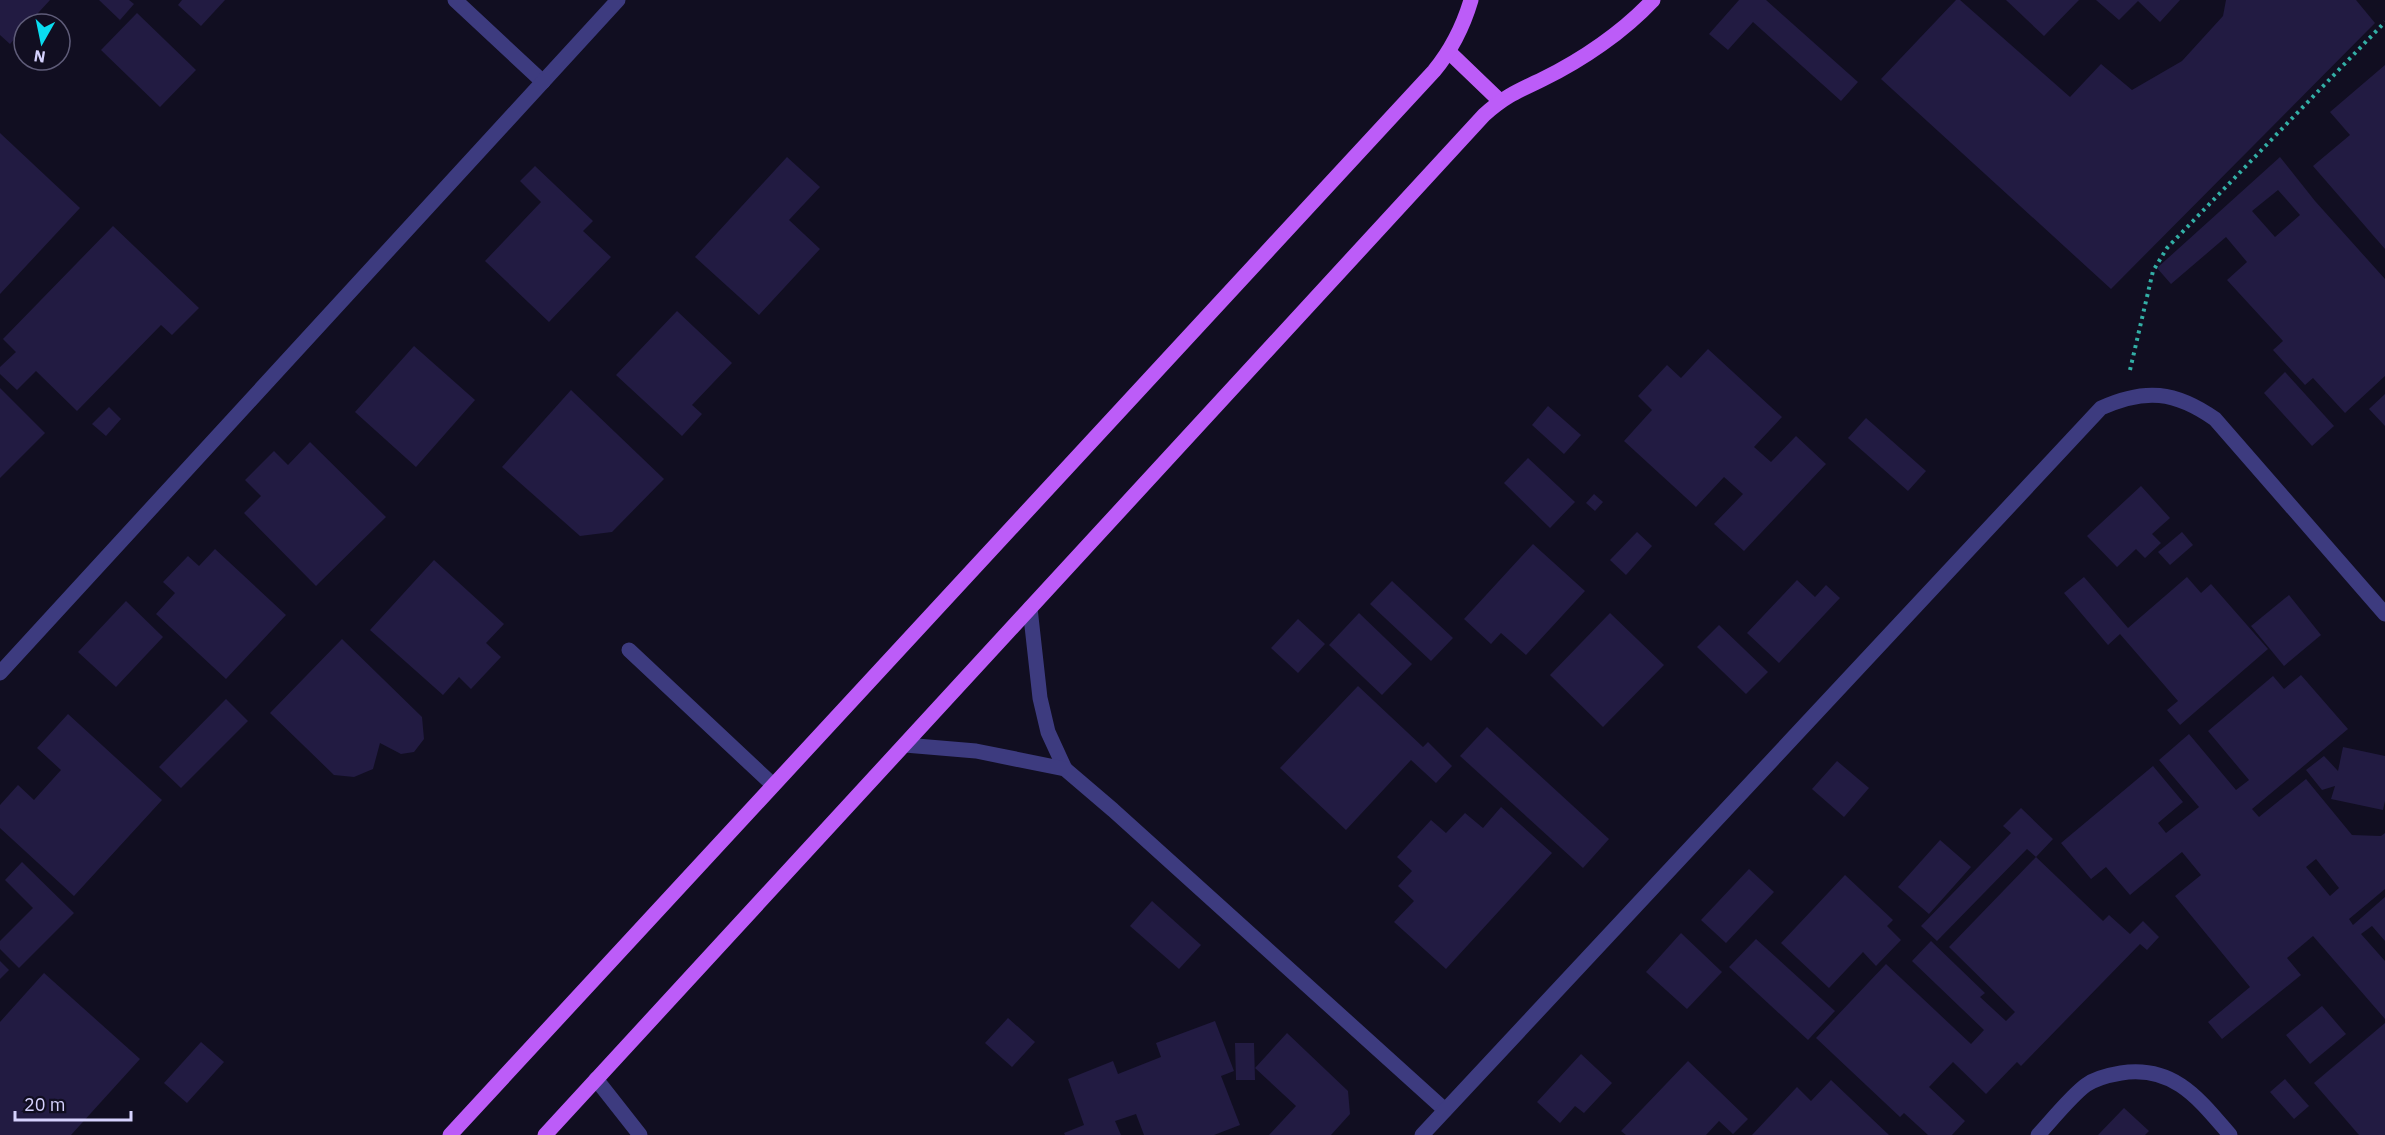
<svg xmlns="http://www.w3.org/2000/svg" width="2385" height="1135" viewBox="0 0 2385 1135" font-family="'IBM Plex Sans',sans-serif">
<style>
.building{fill:#221b42;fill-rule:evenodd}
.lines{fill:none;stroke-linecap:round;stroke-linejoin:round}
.path{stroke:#33afa6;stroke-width:4;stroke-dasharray:3 4.5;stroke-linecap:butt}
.minor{stroke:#3d3b7f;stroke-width:15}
.major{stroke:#bc5cf8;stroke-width:15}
</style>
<rect width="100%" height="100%" fill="#110e21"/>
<g class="building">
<polygon points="0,0 50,0 28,24 24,24 24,28 10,44 0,35"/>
<polygon points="99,0 129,0 134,4 120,20"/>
<polygon points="182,0 225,0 201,26 178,5"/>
<polygon points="1739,0 1766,0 1858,82 1841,101 1753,22 1728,50 1709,34"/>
<polygon points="1956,0 1960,0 2070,97 2101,64 2132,90 2182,61 2223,16 2226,0 2356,0 2375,23 2111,289 1881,79"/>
<polygon points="2006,0 2079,0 2044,36"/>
<polygon points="2096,0 2180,0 2160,22 2138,1 2119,20"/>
<polygon points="137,13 196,70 160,107 101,50"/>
<polygon points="2385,65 2385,249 2313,166 2350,135 2330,112"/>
<polygon points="0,133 80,208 0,294"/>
<polygon points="787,157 820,187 789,220 820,249 759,315 695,257"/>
<path d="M2280,157L2315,201L2385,279V376L2345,413L2313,378L2305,385L2273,350L2283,341L2227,280L2247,262L2226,237L2171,284L2157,268ZM2278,190L2300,215L2275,237L2252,211Z"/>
<polygon points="535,166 593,221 583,231 611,257 549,322 485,261 541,202 520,181"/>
<polygon points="113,226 199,308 172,335 161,325 77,411 36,371 17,390 0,374 0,367 16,352 3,339"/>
<polygon points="677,311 732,363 692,405 702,414 682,436 616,375"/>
<polygon points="414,346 475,400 416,467 355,412"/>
<polygon points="1708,349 1782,417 1754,447 1771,462 1796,436 1826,464 1744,551 1714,524 1743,494 1724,477 1696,507 1624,441 1652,410 1638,396 1667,365 1681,378"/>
<polygon points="2285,372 2334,426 2312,446 2264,393"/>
<polygon points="0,388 45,433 0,478"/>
<polygon points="571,390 664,479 612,532 580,536 502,467"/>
<polygon points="2385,394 2385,426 2369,409"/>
<polygon points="1548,406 1581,435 1564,454 1532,425"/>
<polygon points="109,407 121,419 106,436 92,424"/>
<polygon points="1866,418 1926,471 1908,491 1848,438"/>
<polygon points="310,442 386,517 316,586 244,513 261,496 245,480 274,451 288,465"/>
<polygon points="1528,458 1575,502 1550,528 1504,483"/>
<polygon points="2141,486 2170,518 2152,534 2161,543 2145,558 2136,549 2117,567 2087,536"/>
<polygon points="1594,494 1603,502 1595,511 1586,503"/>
<polygon points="1637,532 1652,546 1626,575 1610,560"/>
<polygon points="2182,532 2193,545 2170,565 2158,552"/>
<polygon points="1533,544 1585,591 1526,655 1501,633 1491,644 1464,619"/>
<polygon points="215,549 286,615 226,679 156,614 175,593 163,582 188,556 199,566"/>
<polygon points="434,560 504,624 486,643 501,657 471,689 459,677 443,695 370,630"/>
<polygon points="2084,577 2128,628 2187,577 2201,593 2211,584 2268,649 2180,725 2167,710 2178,701 2120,634 2108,645 2064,593"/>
<polygon points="1797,580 1815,597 1826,585 1840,598 1779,663 1747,633"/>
<polygon points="1392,581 1453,638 1431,661 1370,604"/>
<polygon points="2289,595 2321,635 2284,666 2251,626"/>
<polygon points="126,601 163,637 116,687 78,652"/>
<polygon points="1359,613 1412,664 1382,695 1329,645"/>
<polygon points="1610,613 1664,665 1603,727 1550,675"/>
<polygon points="1298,619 1325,644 1298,673 1271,648"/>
<polygon points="1719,625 1768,672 1746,694 1697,647"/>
<polygon points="342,639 422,717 424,739 414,752 401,754 380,743 373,769 354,777 334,775 270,713"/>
<path d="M2301,675L2348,729L2252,809L2259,817L2306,779L2352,835L2381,836L2385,833V889L2349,919L2353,925L2385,897V941L2372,926L2361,934L2385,961V1019L2313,936L2287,958L2301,975L2222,1039L2208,1022L2250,987L2175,896L2201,875L2182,852L2130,895L2106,867L2091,879L2061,843L2153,766L2183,802L2158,823L2166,833L2199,807L2159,760L2189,734L2236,790L2249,780L2208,731L2273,676L2284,689ZM2316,859L2339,888L2330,896L2306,867Z"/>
<polygon points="1358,686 1423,747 1428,742 1452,766 1436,783 1411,760 1346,830 1280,768"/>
<polygon points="226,699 248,721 181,788 159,767"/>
<polygon points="68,714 162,800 74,896 0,828 0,805 18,785 34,800 61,770 37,748"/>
<polygon points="1487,727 1609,839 1583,868 1460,756"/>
<polygon points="2343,747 2385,756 2385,801 2383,810 2331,799 2335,786 2322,790 2306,770 2324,756 2338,771"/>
<polygon points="1837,761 1869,788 1844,817 1812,789"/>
<polygon points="1501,807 1552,853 1446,969 1394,922 1414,901 1398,886 1412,871 1397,857 1431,820 1446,833 1465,813 1483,828"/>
<polygon points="2021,808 2053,839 2036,857 2027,849 1937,941 1921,926 2011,833 2003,826"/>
<polygon points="1940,840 1971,867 1929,914 1898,887"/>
<polygon points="2036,857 2103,921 2109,915 2130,934 2143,921 2159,937 2147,950 2140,944 2021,1066 2017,1062 1986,1094 1953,1062 1929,1087 1965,1121 1952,1135 1928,1135 1904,1113 1900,1117 1816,1038 1886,964 1971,1044 1984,1030 1912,961 1931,941 1985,993 1980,997 2006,1021 2015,1012 1949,947"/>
<polygon points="22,862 74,913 19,968 0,949 0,941 33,908 5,880"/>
<polygon points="1749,869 1774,892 1726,943 1701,920"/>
<polygon points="1845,875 1893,920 1887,926 1901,940 1876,966 1863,952 1829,988 1781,943"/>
<polygon points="1152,901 1201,945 1179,969 1130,926"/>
<polygon points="1681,933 1722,972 1687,1009 1646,972"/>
<polygon points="1756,939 1835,1011 1808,1040 1729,967"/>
<polygon points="0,961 9,970 0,979"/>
<polygon points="44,973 140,1059 71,1135 0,1135 0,1022"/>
<polygon points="2322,1006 2346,1034 2310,1064 2286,1035"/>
<polygon points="1008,1018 1035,1042 1012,1067 985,1043"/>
<polygon points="1215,1021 1234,1071 1221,1076 1240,1125 1214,1135 1144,1135 1136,1114 1115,1121 1121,1135 1065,1135 1064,1133 1084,1125 1068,1079 1113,1061 1118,1074 1161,1057 1156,1043"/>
<polygon points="2385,1023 2385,1135 2359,1135 2314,1083"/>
<polygon points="1287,1033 1348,1091 1350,1114 1331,1135 1269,1135 1296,1106 1255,1068"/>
<polygon points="201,1042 224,1062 187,1103 164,1083"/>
<polygon points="1235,1043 1254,1043 1255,1080 1236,1080"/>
<polygon points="1581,1054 1612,1083 1584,1113 1575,1106 1560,1123 1537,1102"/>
<polygon points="1688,1061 1748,1119 1733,1134 1719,1121 1706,1135 1626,1135 1621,1131"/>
<polygon points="2285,1079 2309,1106 2294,1119 2270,1092"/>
<polygon points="1831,1080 1889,1135 1752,1135 1797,1087 1811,1101"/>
<polygon points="2124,1108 2149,1131 2145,1135 2098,1135"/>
</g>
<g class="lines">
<polyline class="path" points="2130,370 2153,271 2167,248 2385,22"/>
<g class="minor">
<polyline points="455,0 543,82"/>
<polyline points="1030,608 1040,698 1048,732 1065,769"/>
<polyline points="629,650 773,785"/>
<polyline points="0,673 618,0"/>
<polyline points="905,745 976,751 1065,769 1113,810 1445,1110"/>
<polyline points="596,1079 640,1135"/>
<path d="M1422,1135L2101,408C2145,388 2175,391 2215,419L2385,614"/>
<path d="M2038,1135C2051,1121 2072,1095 2086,1085C2096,1078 2109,1075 2121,1073C2174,1065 2199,1099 2230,1135"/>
</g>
<g class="major">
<polyline points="1449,52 1500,101"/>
<path d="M450,1135L1434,71C1452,49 1463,27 1471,0"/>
<path d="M545,1135L1484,115C1505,96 1518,91 1543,79C1582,60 1623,32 1653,0"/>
</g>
</g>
<g transform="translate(42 42) rotate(189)"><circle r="28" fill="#110e21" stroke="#5f5c79" stroke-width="1.5"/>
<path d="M0-4.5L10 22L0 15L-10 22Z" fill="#0adcf0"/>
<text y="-9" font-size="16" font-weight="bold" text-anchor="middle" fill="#d5d1fd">N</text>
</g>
<path d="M15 1111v9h116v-9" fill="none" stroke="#d5d1fd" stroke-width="3"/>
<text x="24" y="1111" font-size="18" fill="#d5d1fd" stroke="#110e21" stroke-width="4.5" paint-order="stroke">20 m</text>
</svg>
